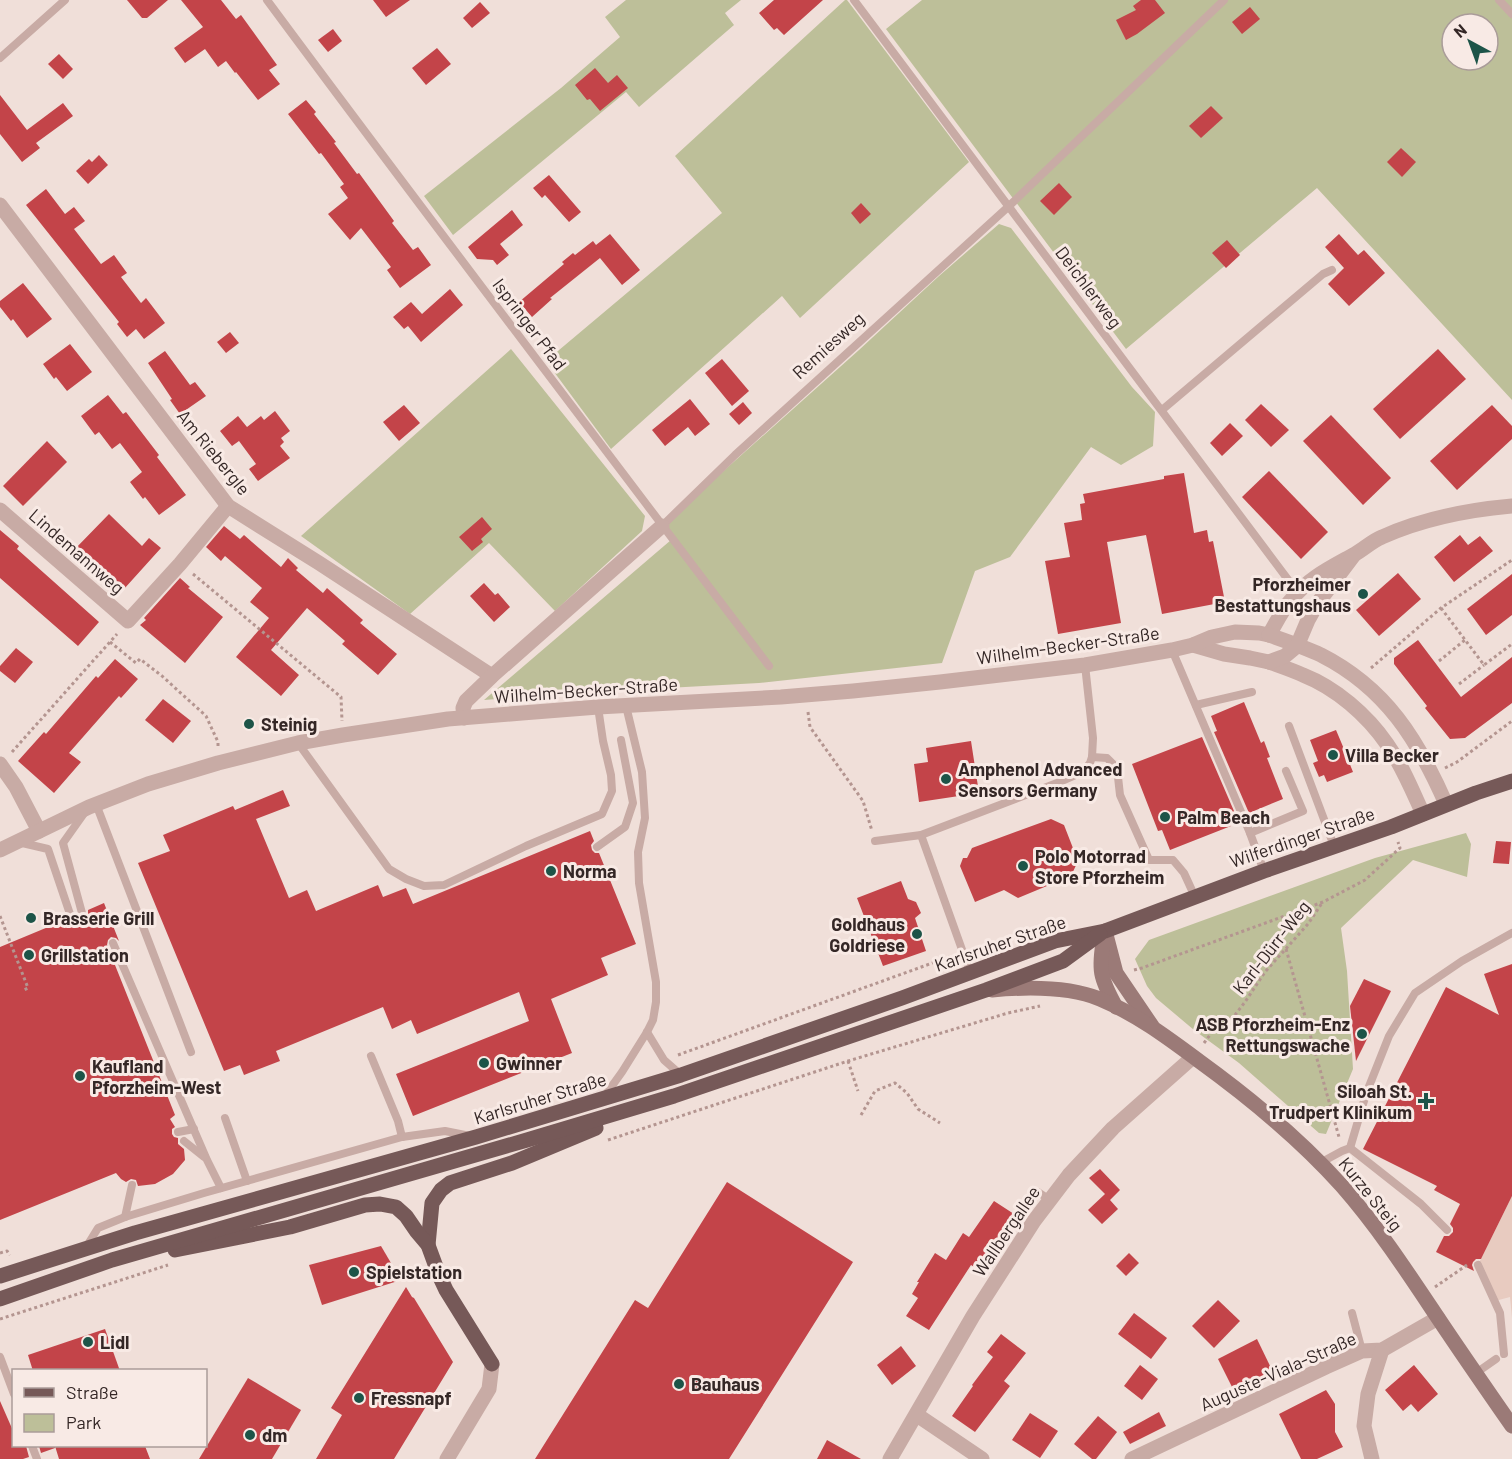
<svg xmlns="http://www.w3.org/2000/svg" width="1512" height="1459" viewBox="0 0 1512 1459" font-family="Barlow,sans-serif">
<style>
.green{fill:#bdbf99;fill-rule:evenodd}
.plaza{fill:#e8cbc0}
.building{fill:#c34449}
.lines{fill:none;stroke-linecap:round;stroke-linejoin:round}
.path{stroke:#b49590;stroke-width:3;stroke-dasharray:3 3;stroke-linecap:butt}
.service{stroke:#c8aba5;stroke-width:8}
.minor{stroke:#c8aba5;stroke-width:15}
.tertiary{stroke:#c8aba5;stroke-width:15}
.secondary{stroke:#9b7a77;stroke-width:15}
.primary{stroke:#765958;stroke-width:15}
.poi-dot{fill:#1d5448;stroke:#f8eae5;stroke-width:2}
.labels{text-anchor:middle;dominant-baseline:central;stroke-width:6;stroke-linejoin:round;paint-order:stroke}
.street-label{font-size:18px;fill:#342726;stroke:#f8eae5}
.poi-label{font-size:18px;font-weight:bold;fill:#342726;stroke:#f8eae5;text-anchor:start}
</style>
<rect width="100%" height="100%" fill="#f0dfd9"/>
<g class="green">
<polygon points="626,0 741,0 725,13 734,25 639,107 626,92 453,235 424,196 561,88 620,37 605,17"/>
<polygon points="845,0 847,0 969,162 800,318 782,296 611,449 546,361 722,213 675,156"/>
<path d="M922,0H1512V400L1317,188L1126,349L886,29ZM1452,24H1488V60H1452Z"/>
<polygon points="999,224 1011,228 1132,387 1155,412 1153,446 1121,465 1091,447 1010,557 975,571 942,663 759,683 593,692 484,700 671,540 662,526 859,350 939,276"/>
<polygon points="511,349 645,516 642,531 555,611 489,543 410,614 301,536"/>
<polygon points="1466,833 1471,844 1467,877 1413,860 1341,928 1347,971 1353,1069 1326,1134 1319,1133 1239,1063 1194,1030 1156,998 1147,986 1135,959 1149,940 1375,858"/>
</g>
<polygon class="plaza" points="1512,1196 1512,1318 1510,1297 1495,1301 1478,1265"/>
<g class="building">
<polygon points="127,0 168,0 147,18 142,18"/>
<polygon points="181,0 221,0 236,19 241,15 277,65 269,70 280,84 258,100 236,72 235,73 226,61 218,67 205,49 185,63 174,48 203,27"/>
<polygon points="373,0 410,0 386,17"/>
<polygon points="774,0 823,0 784,35 777,28 774,30 759,13"/>
<polygon points="1141,0 1155,0 1165,13 1137,34 1126,40 1116,20 1136,10 1133,6"/>
<polygon points="480,2 490,13 472,28 463,18"/>
<polygon points="1250,7 1260,19 1242,34 1232,22"/>
<polygon points="333,29 342,41 328,52 318,40"/>
<polygon points="437,48 451,64 426,85 412,68"/>
<polygon points="59,54 73,69 63,79 48,64"/>
<polygon points="595,68 608,83 617,75 628,88 600,111 590,99 587,100 575,85"/>
<polygon points="0,95 27,130 63,103 73,116 36,143 40,148 22,162 0,134"/>
<polygon points="306,100 316,112 314,114 336,142 334,143 357,174 359,173 394,221 392,223 413,250 418,247 431,265 400,288 387,270 391,267 361,228 350,240 328,214 348,198 340,187 344,184 321,153 319,154 288,114"/>
<polygon points="1211,106 1223,118 1201,138 1189,126"/>
<polygon points="1401,148 1416,162 1402,177 1387,162"/>
<polygon points="99,155 108,165 88,184 76,171 89,159 92,162"/>
<polygon points="549,175 581,212 569,222 545,195 542,198 533,188"/>
<polygon points="1059,183 1072,197 1054,215 1040,201"/>
<polygon points="46,189 65,214 74,207 85,221 74,229 101,264 114,255 127,273 121,277 141,303 146,298 165,323 144,339 136,329 127,337 117,324 119,322 26,205"/>
<polygon points="861,203 871,214 860,224 851,213"/>
<polygon points="512,210 523,225 500,244 509,255 497,265 493,260 477,259 468,247"/>
<polygon points="610,234 640,270 622,285 600,258 550,298 552,299 532,317 519,302 564,264 562,262 573,253 575,255 593,241 596,245"/>
<polygon points="1339,234 1358,255 1364,250 1385,273 1349,306 1328,284 1344,268 1325,247"/>
<polygon points="1227,240 1240,255 1226,268 1212,253"/>
<polygon points="23,283 52,319 27,338 13,319 11,321 0,307 0,301"/>
<polygon points="450,289 463,305 421,342 408,326 404,329 393,317 411,302 422,314"/>
<polygon points="230,332 239,343 226,353 217,342"/>
<polygon points="70,344 92,372 67,391 56,377 54,379 43,364"/>
<polygon points="1438,349 1466,379 1400,439 1373,409"/>
<polygon points="165,351 190,385 195,382 206,396 180,414 170,400 172,399 148,363"/>
<polygon points="722,359 749,391 732,406 705,373"/>
<polygon points="108,395 123,414 126,412 159,455 157,457 186,495 159,515 145,497 143,499 130,482 142,472 120,443 112,449 99,432 95,435 81,416"/>
<polygon points="690,399 710,424 695,436 688,427 665,446 652,430"/>
<polygon points="743,402 752,413 739,425 729,414"/>
<polygon points="1261,404 1289,430 1271,447 1245,420"/>
<polygon points="404,405 420,423 399,441 383,422"/>
<polygon points="1492,405 1512,426 1512,439 1457,490 1430,461"/>
<polygon points="275,411 290,431 281,438 284,442 280,446 290,458 258,481 249,469 256,464 239,441 232,446 220,431 238,416 247,427 261,416 264,420"/>
<polygon points="1331,415 1391,478 1363,505 1303,441"/>
<polygon points="1230,423 1243,436 1222,456 1210,443"/>
<polygon points="47,441 67,462 23,506 3,486"/>
<polygon points="1269,471 1328,532 1301,559 1242,497"/>
<polygon points="1184,473 1194,533 1207,530 1209,542 1213,541 1225,602 1162,614 1146,535 1107,542 1121,623 1058,634 1045,561 1070,557 1064,523 1082,520 1080,504 1085,503 1083,494 1164,479 1164,476"/>
<polygon points="109,514 142,546 149,538 161,548 124,589 98,566 95,570 74,550"/>
<polygon points="482,517 492,529 481,539 483,542 472,551 459,537"/>
<polygon points="224,526 240,539 244,535 281,567 288,558 298,568 296,570 323,593 327,588 363,620 360,623 397,654 378,675 342,644 345,641 307,608 271,650 299,675 281,696 236,657 269,618 250,602 262,588 225,556 221,561 206,547"/>
<polygon points="0,530 19,546 17,549 99,622 78,646 0,578"/>
<polygon points="1460,535 1468,545 1480,536 1493,551 1454,582 1434,557"/>
<polygon points="1398,573 1421,599 1379,636 1356,610"/>
<polygon points="1512,574 1512,615 1486,635 1467,609"/>
<polygon points="180,578 190,587 188,588 223,617 185,663 140,625 146,620 144,618"/>
<polygon points="484,583 495,595 498,593 510,607 494,622 470,596"/>
<polygon points="1418,640 1461,697 1512,657 1512,703 1465,738 1450,739 1425,708 1427,706 1394,664 1394,658"/>
<polygon points="16,648 33,662 15,683 0,671 0,666"/>
<polygon points="115,659 138,679 121,698 119,696 69,753 81,762 54,793 18,761 44,732 46,734 96,676 98,678"/>
<polygon points="163,699 191,721 173,743 145,720"/>
<polygon points="1244,702 1261,743 1264,741 1270,757 1267,758 1283,799 1249,813 1214,732 1217,731 1211,716"/>
<polygon points="1336,730 1344,749 1350,756 1349,762 1353,772 1327,782 1324,775 1319,777 1313,763 1318,761 1310,740"/>
<polygon points="1202,737 1237,818 1229,821 1231,826 1170,850 1162,830 1158,831 1132,764"/>
<polygon points="971,741 979,793 919,802 914,764 928,762 926,748"/>
<polygon points="283,790 290,806 256,819 289,898 307,890 316,911 378,885 383,897 406,888 413,904 590,831 594,841 591,845 592,850 595,853 599,853 636,944 601,958 608,975 551,999 572,1053 413,1116 396,1074 529,1021 519,992 417,1034 411,1020 392,1029 383,1007 276,1051 280,1061 244,1075 240,1065 224,1071 138,863 170,851 163,835 233,806 235,810"/>
<polygon points="1051,819 1064,825 1078,861 1071,876 1018,898 1004,890 975,902 960,866 963,858 967,858 972,848"/>
<polygon points="1496,841 1511,842 1509,864 1493,863"/>
<polygon points="901,881 908,899 916,902 921,913 915,918 926,951 883,966 857,898"/>
<polygon points="104,903 119,941 116,938 111,937 108,940 107,945 175,1115 170,1119 175,1127 172,1129 172,1134 174,1137 178,1138 178,1144 184,1149 185,1160 173,1174 155,1184 138,1186 136,1180 131,1179 126,1182 121,1179 116,1173 0,1220 0,947 65,920 70,923 75,922 77,917 81,919 84,919 88,915 88,910"/>
<polygon points="1512,964 1512,1196 1481,1259 1476,1259 1473,1262 1472,1265 1474,1271 1436,1252 1444,1236 1449,1236 1453,1232 1453,1228 1450,1224 1460,1204 1434,1190 1437,1186 1363,1149 1446,987 1499,1015 1484,974"/>
<polygon points="1364,979 1391,991 1356,1061 1350,1006"/>
<polygon points="1100,1169 1120,1190 1110,1200 1118,1209 1102,1224 1088,1210 1105,1194 1089,1178"/>
<polygon points="727,1182 853,1262 729,1459 535,1459 635,1300 648,1308"/>
<polygon points="994,1201 1014,1214 990,1250 991,1251 979,1270 971,1265 929,1330 906,1316 918,1298 912,1294 919,1282 917,1282 935,1253 946,1260 963,1233 969,1237"/>
<polygon points="381,1246 401,1280 322,1305 309,1265"/>
<polygon points="1129,1253 1139,1263 1126,1276 1116,1266"/>
<polygon points="406,1287 412,1297 414,1298 453,1362 394,1459 316,1459 342,1415 331,1408"/>
<polygon points="1218,1300 1240,1321 1214,1348 1192,1326"/>
<polygon points="1134,1313 1167,1338 1151,1359 1118,1334"/>
<polygon points="105,1329 120,1371 33,1371 28,1355"/>
<polygon points="1001,1334 1026,1353 1004,1381 1010,1386 975,1432 952,1416 973,1386 972,1385 993,1357 987,1352"/>
<polygon points="1257,1339 1273,1372 1234,1391 1218,1359"/>
<polygon points="901,1346 916,1366 892,1385 877,1365"/>
<polygon points="1140,1365 1158,1379 1142,1400 1124,1386"/>
<polygon points="1414,1365 1438,1394 1418,1412 1411,1404 1403,1411 1385,1390"/>
<polygon points="248,1378 301,1410 272,1459 199,1459"/>
<polygon points="1326,1390 1335,1404 1335,1432 1343,1447 1317,1459 1301,1459 1279,1414"/>
<polygon points="0,1401 14,1433 14,1446 26,1446 29,1457 23,1459 0,1459"/>
<polygon points="1159,1412 1166,1426 1130,1444 1123,1432"/>
<polygon points="1030,1413 1058,1431 1040,1458 1012,1440"/>
<polygon points="1098,1416 1117,1432 1096,1459 1092,1459 1074,1444"/>
<polygon points="827,1440 861,1459 817,1459"/>
<polygon points="39,1446 145,1446 150,1459 59,1459 55,1446 55,1448 41,1453"/>
</g>
<g class="lines">
<g class="path">
<polyline points="193,574 341,697 342,721"/>
<polyline points="1441,608 1484,665 1512,644"/>
<polyline points="110,642 136,663 140,659 162,676 206,716 218,742 218,746"/>
<polyline points="1439,661 1465,640"/>
<polyline points="1371,668 1441,608 1512,560"/>
<polyline points="1459,684 1484,665"/>
<polyline points="808,712 810,727 863,801 872,831"/>
<polyline points="12,752 117,634"/>
<polyline points="1445,768 1457,762 1512,721"/>
<polyline points="0,916 28,988 22,991"/>
<polyline points="1286,949 1339,1137"/>
<polyline points="1134,970 1142,968 1323,902 1365,880 1400,848 1398,842"/>
<polyline points="1204,1043 1213,1031 1235,1015 1245,1002 1265,972 1308,924 1322,903"/>
<polyline points="678,1055 949,957 951,959"/>
<polyline points="848,1061 858,1091"/>
<polyline points="861,1115 875,1091 895,1083 907,1093 918,1109 940,1123"/>
<polyline points="608,1140 848,1061 1008,1013 1040,1006"/>
<polyline points="0,1253 7,1251 10,1255"/>
<polyline points="1435,1287 1467,1265"/>
<polyline points="0,1319 168,1265"/>
</g>
<g class="service">
<path d="M267,0C432,223 601,444 769,666"/>
<polyline points="854,0 1298,593"/>
<polyline points="1499,0 1512,14"/>
<polyline points="0,58 65,0"/>
<polyline points="1162,410 1323,274 1332,270"/>
<polyline points="662,526 735,455 1008,207 1224,0"/>
<polyline points="1172,650 1250,833 1264,871"/>
<polyline points="1196,705 1252,692"/>
<polyline points="1289,726 1334,846"/>
<polyline points="298,743 389,869 406,879 424,886 444,885 526,846 602,814 612,791 611,775 603,741 598,707"/>
<polyline points="1092,757 1107,758 1117,768 1120,795 1149,860 1173,860 1184,873 1195,897"/>
<polyline points="96,804 191,1052"/>
<polyline points="1250,833 1303,811 1286,771"/>
<polyline points="921,835 970,972"/>
<polyline points="875,841 921,835 1057,783 1080,773 1086,768 1090,763 1092,757 1093,738 1085,665"/>
<polyline points="18,842 48,849 71,917"/>
<polyline points="597,847 625,827 633,803 621,740"/>
<polyline points="82,913 63,843 85,812"/>
<polyline points="113,943 207,1160 221,1188"/>
<polyline points="647,1032 664,1060 681,1075"/>
<polyline points="371,1056 398,1121 402,1137"/>
<polyline points="604,1097 622,1072 647,1032 653,1020 656,1002 656,982 639,883 638,852 645,818 642,772 626,706"/>
<polyline points="225,1118 247,1181"/>
<polyline points="178,1132 194,1129"/>
<polyline points="184,1141 204,1157"/>
<polyline points="1350,1148 1366,1094 1389,1036 1415,993 1462,961 1512,933"/>
<polyline points="1320,1163 1342,1151 1350,1148 1421,1204 1447,1230"/>
<polyline points="1038,1192 1050,1200"/>
<polyline points="125,1217 132,1185"/>
<polyline points="85,1249 98,1228 125,1217 204,1193 402,1137 445,1131 470,1136"/>
<polyline points="1478,1265 1500,1313 1504,1354"/>
<polyline points="1352,1313 1362,1351"/>
<polyline points="0,1357 14,1394"/>
<polyline points="1476,1373 1496,1359"/>
<polyline points="32,1446 37,1459"/>
</g>
<g class="minor">
<polyline points="0,205 228,506 319,563 492,676"/>
<polyline points="0,510 128,621 180,564 228,506"/>
<polyline points="1193,645 1224,654 1250,658 1269,662"/>
<polyline points="464,718 463,708 466,701 492,676 662,526"/>
<polyline points="0,764 16,787 39,831"/>
<polyline points="0,850 89,807 148,784 218,763 298,743 343,735 448,719 522,713 598,707 781,697 853,691 940,682 1085,665 1172,650 1193,645 1212,637 1235,632 1259,633 1269,635"/>
<polyline points="917,1415 982,1459"/>
<polyline points="447,1459 489,1389 492,1364"/>
<polyline points="890,1459 973,1316 1034,1221 1069,1175 1113,1128 1193,1057"/>
<polyline points="1132,1459 1326,1367 1362,1351 1382,1350 1438,1318"/>
<polyline points="1372,1459 1364,1426 1368,1394 1382,1350"/>
</g>
<g class="tertiary">
<path d="M1269,635C1276,623 1282,610 1291,600C1310,577 1330,568 1355,554C1364,549 1372,541 1382,537C1424,518 1467,510 1512,506"/>
<path d="M1269,635C1286,641 1304,647 1321,655C1386,688 1418,740 1446,804"/>
<path d="M1269,662C1280,666 1292,670 1303,675C1336,688 1367,715 1387,744C1402,765 1412,790 1423,814"/>
<polyline points="1269,662 1285,656 1297,646 1308,620 1317,604 1354,555"/>
</g>
<g class="secondary">
<polyline points="1105,931 1116,973 1152,1026"/>
<path d="M1104,937C1098,970 1100,978 1116,1007"/>
<path d="M992,990C1025,987 1068,986 1100,999C1136,1014 1168,1038 1199,1061C1250,1098 1300,1139 1342,1186C1378,1227 1408,1273 1438,1318C1462,1354 1487,1390 1512,1426"/>
</g>
<g class="primary">
<polyline points="428,1245 432,1203 441,1190 450,1183 512,1163 596,1128"/>
<polyline points="175,1250 290,1227 365,1205 380,1204 396,1207 406,1216 417,1232 428,1245 439,1275 446,1290 492,1364"/>
<polyline points="0,1276 135,1233 476,1137 681,1075 902,998 1055,941 1105,931 1264,871 1391,827 1476,793 1512,781"/>
<polyline points="0,1299 112,1260 527,1140 674,1096 986,990 1063,961 1100,934"/>
</g>
</g>
<g class="poi-dot">
<circle cx="1363" cy="594" r="6"/>
<circle cx="249" cy="724" r="6"/>
<circle cx="1333" cy="755" r="6"/>
<circle cx="946" cy="779" r="6"/>
<circle cx="1165" cy="817" r="6"/>
<circle cx="1023" cy="866" r="6"/>
<circle cx="551" cy="871" r="6"/>
<circle cx="31" cy="918" r="6"/>
<circle cx="917" cy="934" r="6"/>
<circle cx="29" cy="955" r="6"/>
<circle cx="1362" cy="1034" r="6"/>
<circle cx="484" cy="1063" r="6"/>
<circle cx="80" cy="1076" r="6"/>
<path d="M1423 1092h6v6h6v6h-6v6h-6v-6h-6v-6h6z"/>
<circle cx="354" cy="1272" r="6"/>
<circle cx="88" cy="1342" r="6"/>
<circle cx="679" cy="1384" r="6"/>
<circle cx="359" cy="1398" r="6"/>
<circle cx="250" cy="1435" r="6"/>
</g>
<g class="labels">
<g class="street-label">
<text transform="translate(1089 287) rotate(53)">Deichlerweg</text>
<text transform="translate(530 324) rotate(53)">Ispringer Pfad</text>
<text transform="translate(828 345) rotate(-42)">Remiesweg</text>
<text transform="translate(214 452) rotate(51)">Am Riebergle</text>
<text transform="translate(77 551) rotate(41)">Lindemannweg</text>
<text transform="translate(1068 645) rotate(-8)">Wilhelm-Becker-Straße</text>
<text transform="translate(586 690) rotate(-4)">Wilhelm-Becker-Straße</text>
<text transform="translate(1302 837) rotate(-19)">Wilferdinger Straße</text>
<text transform="translate(1000 943) rotate(-19)">Karlsruher Straße</text>
<text transform="translate(1271 947) rotate(-52)">Karl-Dürr-Weg</text>
<text transform="translate(540 1098) rotate(-17)">Karlsruher Straße</text>
<text transform="translate(1371 1194) rotate(51)">Kurze Steig</text>
<text transform="translate(1006 1231) rotate(-56)">Wallbergallee</text>
<text transform="translate(1278 1371) rotate(-24)">Auguste-Viala-Straße</text>
</g>
<g class="poi-label">
<text x="1351" y="584" text-anchor="end">Pforzheimer<tspan x="1351" dy="21">Bestattungshaus</tspan></text>
<text x="261" y="724">Steinig</text>
<text x="1345" y="755">Villa Becker</text>
<text x="958" y="769">Amphenol Advanced<tspan x="958" dy="21">Sensors Germany</tspan></text>
<text x="1177" y="817">Palm Beach</text>
<text x="1035" y="856">Polo Motorrad<tspan x="1035" dy="21">Store Pforzheim</tspan></text>
<text x="563" y="871">Norma</text>
<text x="43" y="918">Brasserie Grill</text>
<text x="905" y="924" text-anchor="end">Goldhaus<tspan x="905" dy="21">Goldriese</tspan></text>
<text x="41" y="955">Grillstation</text>
<text x="1350" y="1024" text-anchor="end">ASB Pforzheim-Enz<tspan x="1350" dy="21">Rettungswache</tspan></text>
<text x="496" y="1063">Gwinner</text>
<text x="92" y="1066">Kaufland<tspan x="92" dy="21">Pforzheim-West</tspan></text>
<text x="1412" y="1091" text-anchor="end">Siloah St.<tspan x="1412" dy="21">Trudpert Klinikum</tspan></text>
<text x="366" y="1272">Spielstation</text>
<text x="100" y="1342">Lidl</text>
<text x="691" y="1384">Bauhaus</text>
<text x="371" y="1398">Fressnapf</text>
<text x="262" y="1435">dm</text>
</g>
</g>
<rect x="12" y="1369" width="195" height="78" fill="#f8eae5" stroke="#aa9c99" stroke-width="1.5"/>
<rect x="24" y="1388" width="30" height="9" fill="#765958" stroke="#aa9c99" stroke-width="1.5"/>
<text x="66" y="1399" font-size="18" fill="#342726">Straße</text>
<rect x="24" y="1414" width="30" height="18" fill="#bdbf99" stroke="#aa9c99" stroke-width="1.5"/>
<text x="66" y="1429" font-size="18" fill="#342726">Park</text>
<g transform="translate(1470 42) rotate(319)"><circle r="28" fill="#f8eae5" stroke="#aa9c99" stroke-width="1.5"/>
<path d="M0-4.5L10 22L0 15L-10 22Z" fill="#1d5448"/>
<text y="-9" font-size="16" font-weight="bold" text-anchor="middle" fill="#342726">N</text>
</g>
</svg>
